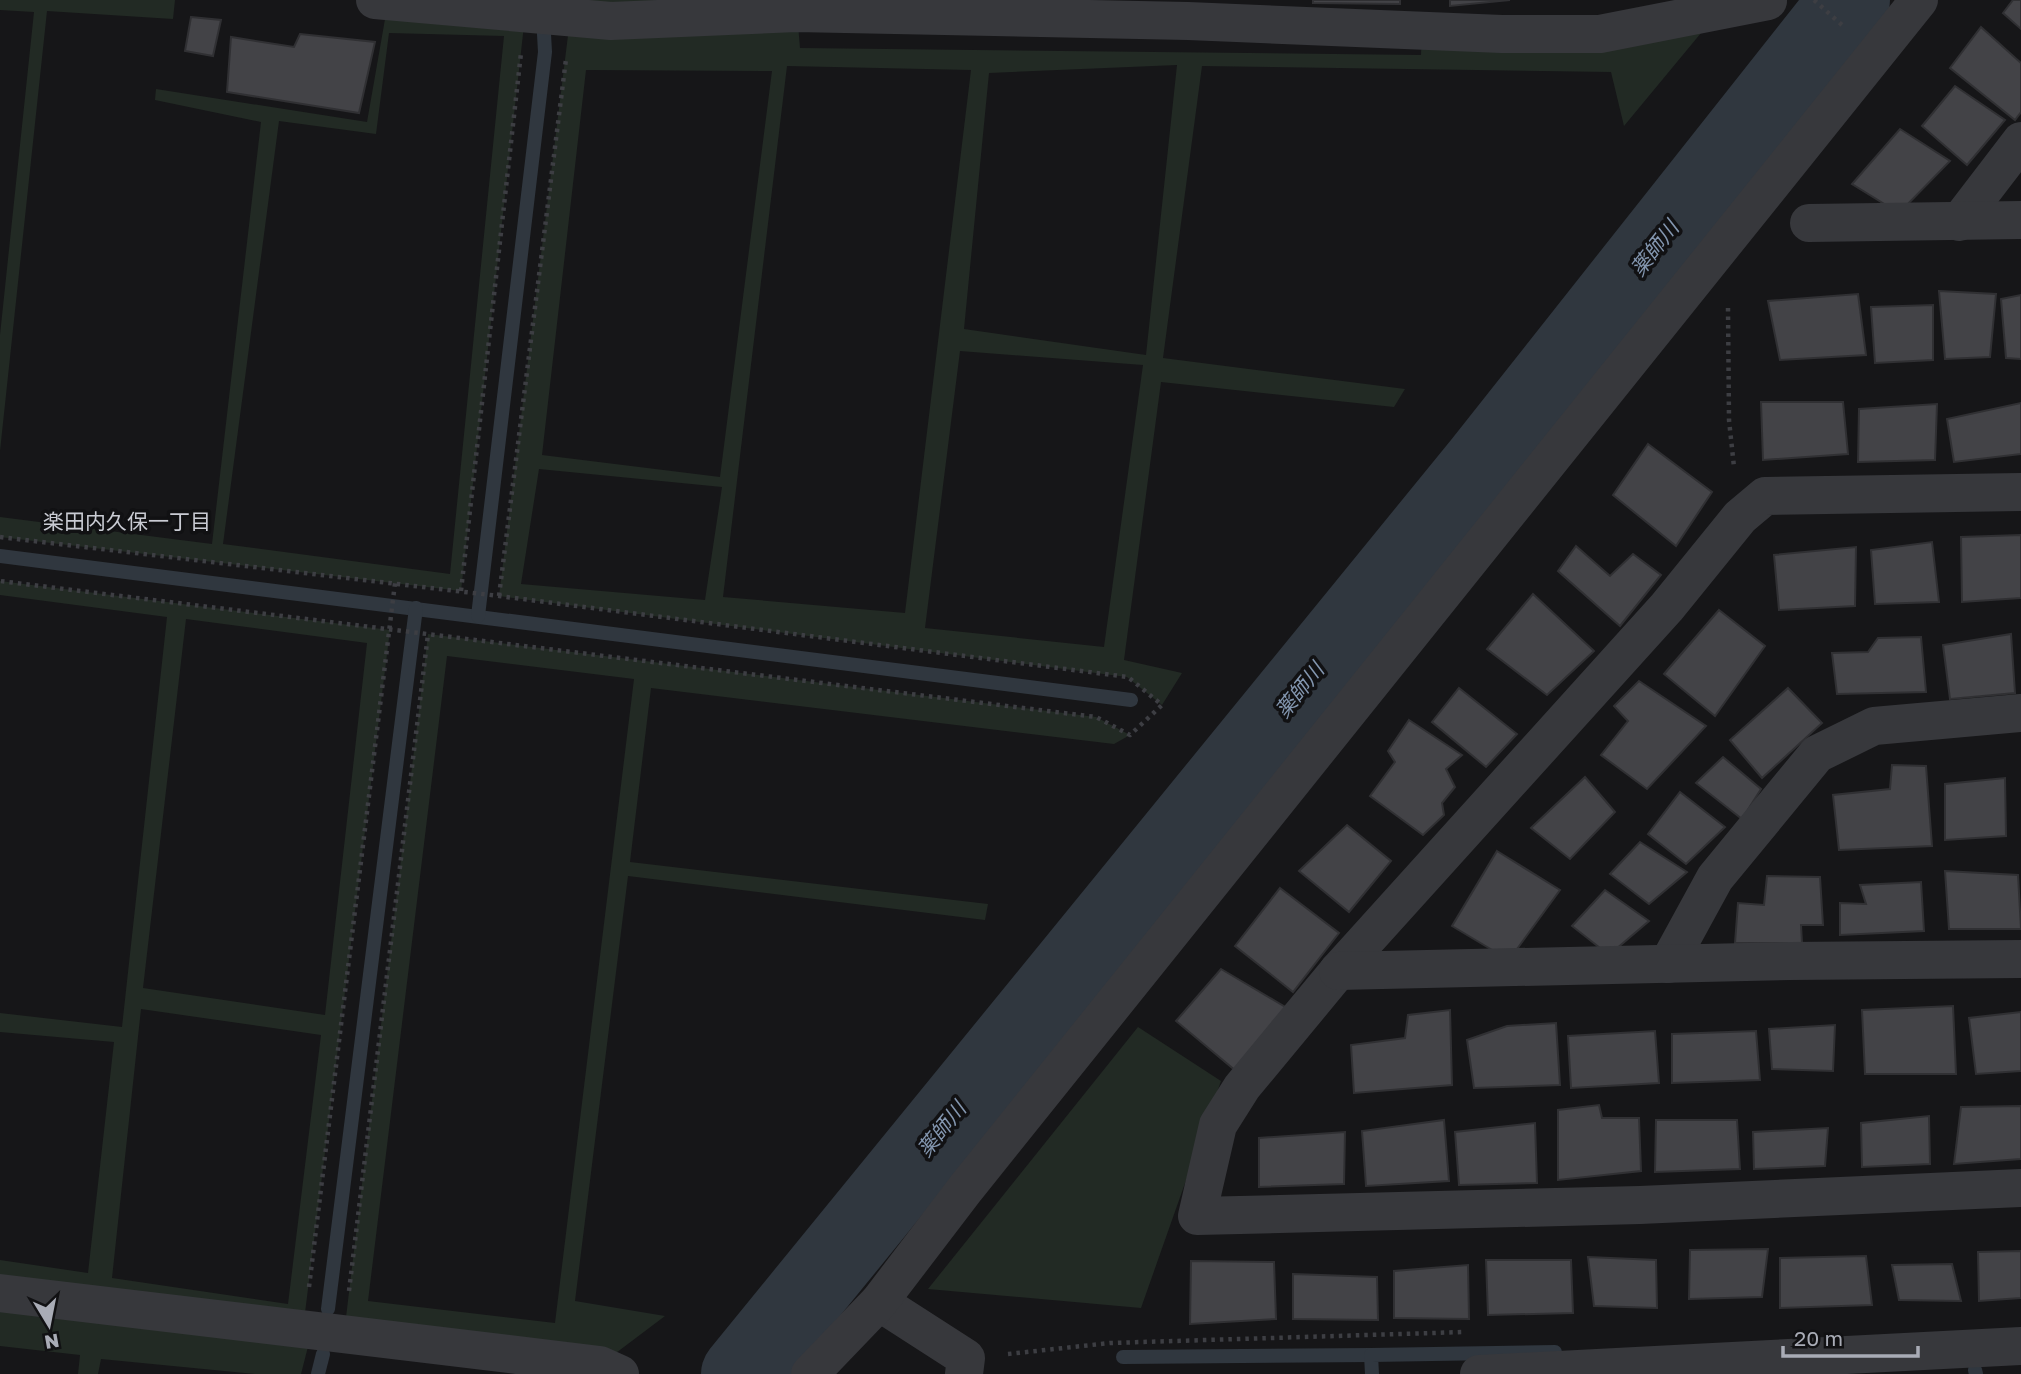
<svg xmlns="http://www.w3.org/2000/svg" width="2021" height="1374" viewBox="0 0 2021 1374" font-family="'Golos Text','Noto Sans JP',sans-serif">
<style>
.green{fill:#222a24;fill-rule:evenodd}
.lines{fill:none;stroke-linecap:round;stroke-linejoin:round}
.stream{stroke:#30373f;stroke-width:14}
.river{stroke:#30373f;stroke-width:80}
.building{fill:#434347;stroke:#303033;stroke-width:2}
.path{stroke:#3d3e43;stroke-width:4.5;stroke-dasharray:3.5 5;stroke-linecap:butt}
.minor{stroke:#37383c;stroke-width:38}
.labels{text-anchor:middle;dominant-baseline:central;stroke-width:7;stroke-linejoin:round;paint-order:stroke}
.water-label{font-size:21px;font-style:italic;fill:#8396af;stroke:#111113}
.neighbourhood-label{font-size:21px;fill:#c9cbd3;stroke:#111113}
</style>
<rect width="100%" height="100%" fill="#161618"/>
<g class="green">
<polygon points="0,0 175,0 173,19 47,11 0,451 0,335 34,12 0,10"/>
<path d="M554,0H796L800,48L1421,55L1422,30L1701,33L1624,126L1611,72L1202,66L1163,358L1405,389L1394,407L1161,382L1124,660L1182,673L1162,705L1127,677L499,596L570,19ZM1177,65L1146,355L964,329L989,73ZM787,66L971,70L905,613L723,597ZM586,70L772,71L720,477L542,455ZM960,351L1143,365L1104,647L925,628ZM539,469L722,487L705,600L521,584Z"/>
<path d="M388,2L525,16L461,591L0,537V517L212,544L261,122L155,100L156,89L367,122ZM389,33L504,36L450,574L223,544L279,121L376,134Z"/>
<path d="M0,581L390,630L303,1329L312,1331L301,1374H255L101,1359L98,1374H78L80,1355L0,1346V1260L88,1273L114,1042L0,1032V1013L122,1027L167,617L0,595ZM186,619L367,643L325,1015L143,988ZM141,1009L321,1035L288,1304L112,1278Z"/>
<path d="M428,634L1096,717L1130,735L1114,744L651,688L630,862L988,904L985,920L628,876L575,1301L665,1316L600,1365L344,1334ZM447,656L634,679L555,1323L368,1301Z"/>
<polygon points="1138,1027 1221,1081 1141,1308 928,1289"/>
</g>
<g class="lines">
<g class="stream">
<polyline points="0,556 1131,700"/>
<polyline points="478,616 545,52 543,16"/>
<polyline points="328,1309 416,608"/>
<polyline points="1123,1357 1371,1355"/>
<polyline points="1975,1370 1976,1374"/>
<polyline points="318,1374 323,1354"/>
<polyline points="1372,1374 1371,1355 1555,1352"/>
</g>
<polyline class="river" points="741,1374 1483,464 1850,0"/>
</g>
<g class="building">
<polygon points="1313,0 1400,0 1400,4 1313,3"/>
<polygon points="1450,0 1510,0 1450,6"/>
<polygon points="2013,0 2021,0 2021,29 2003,13"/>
<polygon points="191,17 221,20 213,56 185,51"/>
<polygon points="1981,27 2021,63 2021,112 2015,120 1950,68"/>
<polygon points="300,34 375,42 359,113 227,92 231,37 294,47"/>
<polygon points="1955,86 2005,120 1967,165 1922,126"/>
<polygon points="1900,129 1950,161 1899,213 1852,184"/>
<polygon points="1939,291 1996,294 1990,357 1945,359"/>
<polygon points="1858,294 1866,355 1780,360 1768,301"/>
<polygon points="2021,295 2021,359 2006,358 2001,299"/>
<polygon points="1933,305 1933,360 1875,363 1871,307"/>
<polygon points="1761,402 1843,402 1848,454 1763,460"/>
<polygon points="2021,403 2021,454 1954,462 1947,419"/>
<polygon points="1937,404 1935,460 1858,462 1859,409"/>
<polygon points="1648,444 1712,492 1676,546 1613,495"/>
<polygon points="2021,535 2021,598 1962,602 1961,537"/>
<polygon points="1932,542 1939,602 1875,604 1871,550"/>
<polygon points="1576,546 1610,576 1633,554 1661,575 1620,626 1558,571"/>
<polygon points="1856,547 1855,606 1779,610 1774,555"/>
<polygon points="1533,594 1594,651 1547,695 1487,649"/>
<polygon points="1719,610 1765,646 1715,716 1664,674"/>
<polygon points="2011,634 2015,693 1950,699 1943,645"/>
<polygon points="1921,637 1926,692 1837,694 1832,653 1868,652 1878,638"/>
<polygon points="1639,681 1706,726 1647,789 1601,755 1628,721 1614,706"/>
<polygon points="1459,688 1517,734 1486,767 1432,722"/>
<polygon points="1788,688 1822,723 1762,778 1730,740"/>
<polygon points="1409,720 1462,755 1446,769 1455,787 1442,803 1444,815 1423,835 1370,796 1395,762 1388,751"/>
<polygon points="1723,757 1761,789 1742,819 1696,783"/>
<polygon points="1892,765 1926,766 1932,846 1839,850 1833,795 1890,789"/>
<polygon points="1585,777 1615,812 1570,859 1531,828"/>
<polygon points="2005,778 2006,836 1945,840 1945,784"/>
<polygon points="1680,792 1725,827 1686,864 1648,834"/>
<polygon points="1347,825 1391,861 1349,912 1299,871"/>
<polygon points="1640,842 1687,872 1649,904 1610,874"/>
<polygon points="1497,851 1560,890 1509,960 1452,926"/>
<polygon points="1945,871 2018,875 2021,929 1949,929"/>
<polygon points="1767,876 1820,877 1823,925 1801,925 1802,943 1735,943 1738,903 1764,905"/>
<polygon points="1921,882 1924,931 1840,935 1840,903 1866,904 1860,885"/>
<polygon points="1280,888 1339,933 1293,992 1235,946"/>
<polygon points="1605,890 1649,921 1609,955 1572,926"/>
<polygon points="1221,969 1287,1008 1236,1071 1176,1021"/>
<polygon points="1953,1006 1956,1074 1865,1074 1862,1010"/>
<polygon points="1450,1010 1452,1085 1354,1093 1351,1045 1405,1038 1408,1015"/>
<polygon points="2021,1012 2021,1071 1976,1074 1969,1018"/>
<polygon points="1556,1023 1560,1085 1474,1088 1467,1040 1507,1026"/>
<polygon points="1835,1025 1833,1071 1772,1069 1769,1029"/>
<polygon points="1655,1031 1659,1083 1571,1088 1568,1036"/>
<polygon points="1756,1031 1760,1080 1672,1083 1672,1034"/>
<polygon points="1599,1105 1602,1118 1639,1118 1641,1171 1558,1180 1558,1110"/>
<polygon points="2021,1106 2021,1159 1954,1164 1961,1107"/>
<polygon points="1929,1116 1930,1164 1862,1167 1861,1123"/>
<polygon points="1444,1120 1449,1181 1366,1186 1362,1131"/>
<polygon points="1656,1120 1737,1120 1740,1169 1655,1172"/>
<polygon points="1535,1123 1537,1183 1459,1185 1455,1132"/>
<polygon points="1828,1128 1825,1166 1754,1169 1753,1132"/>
<polygon points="1345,1132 1344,1184 1259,1187 1259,1138"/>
<polygon points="1768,1249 1762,1297 1689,1299 1690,1250"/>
<polygon points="2021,1251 2021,1298 1979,1301 1978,1252"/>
<polygon points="1866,1256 1872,1305 1780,1308 1780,1258"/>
<polygon points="1588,1257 1656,1260 1657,1308 1594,1306"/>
<polygon points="1486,1260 1571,1260 1573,1313 1488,1315"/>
<polygon points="1191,1261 1274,1262 1276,1319 1190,1324"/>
<polygon points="1952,1264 1961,1301 1899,1300 1892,1265"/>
<polygon points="1468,1265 1469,1319 1394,1318 1394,1271"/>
<polygon points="1293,1274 1377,1277 1378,1320 1293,1319"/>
</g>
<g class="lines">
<g class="path">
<polyline points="1814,0 1843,26"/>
<polyline points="1728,308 1729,420 1734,467"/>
<polyline points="0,537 499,596 1128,677 1162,705 1130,735 1096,717 0,581"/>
<polyline points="461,591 521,53"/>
<polyline points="499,596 566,59"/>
<polyline points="309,1287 395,583"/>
<polyline points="349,1291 428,634"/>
<polyline points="1008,1354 1110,1343 1464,1332"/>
</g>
<g class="minor">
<polyline points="375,0 611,21 796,13 1188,21 1502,34 1600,34 1768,1"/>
<polyline points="1959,222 2021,141"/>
<polyline points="1809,223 2021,220"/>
<polyline points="2021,492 1765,496 1740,517 1667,607 1338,971 1242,1087 1218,1125 1197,1216 1640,1205 2021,1188"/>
<polyline points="1668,964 1715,878 1817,754 1874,726 2021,713"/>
<polyline points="1338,971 1790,961 2021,959"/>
<polyline points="0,1293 600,1365 620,1374"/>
<polyline points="879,1302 966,1358 964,1374"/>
<polyline points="810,1374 879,1302 966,1188 1919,0"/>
<polyline points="1479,1374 2021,1346"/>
</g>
</g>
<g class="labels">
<g class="water-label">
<text transform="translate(1654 248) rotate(-52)">薬師川</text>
<text transform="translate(1299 690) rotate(-51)">薬師川</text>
<text transform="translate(941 1129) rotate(-51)">薬師川</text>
</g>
<g class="neighbourhood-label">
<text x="127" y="521">楽田内久保一丁目</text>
</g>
</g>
<g transform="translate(49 1325) rotate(170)" stroke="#111113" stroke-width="5" paint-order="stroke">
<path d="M0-5L12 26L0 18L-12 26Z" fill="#a9acb6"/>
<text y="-10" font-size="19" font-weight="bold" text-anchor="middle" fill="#a9acb6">N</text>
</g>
<path d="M1783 1346v10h135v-10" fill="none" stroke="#a9acb6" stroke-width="3.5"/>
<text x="1794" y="1346" font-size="21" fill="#a9acb6" stroke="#111113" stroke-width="5" paint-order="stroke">20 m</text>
</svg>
